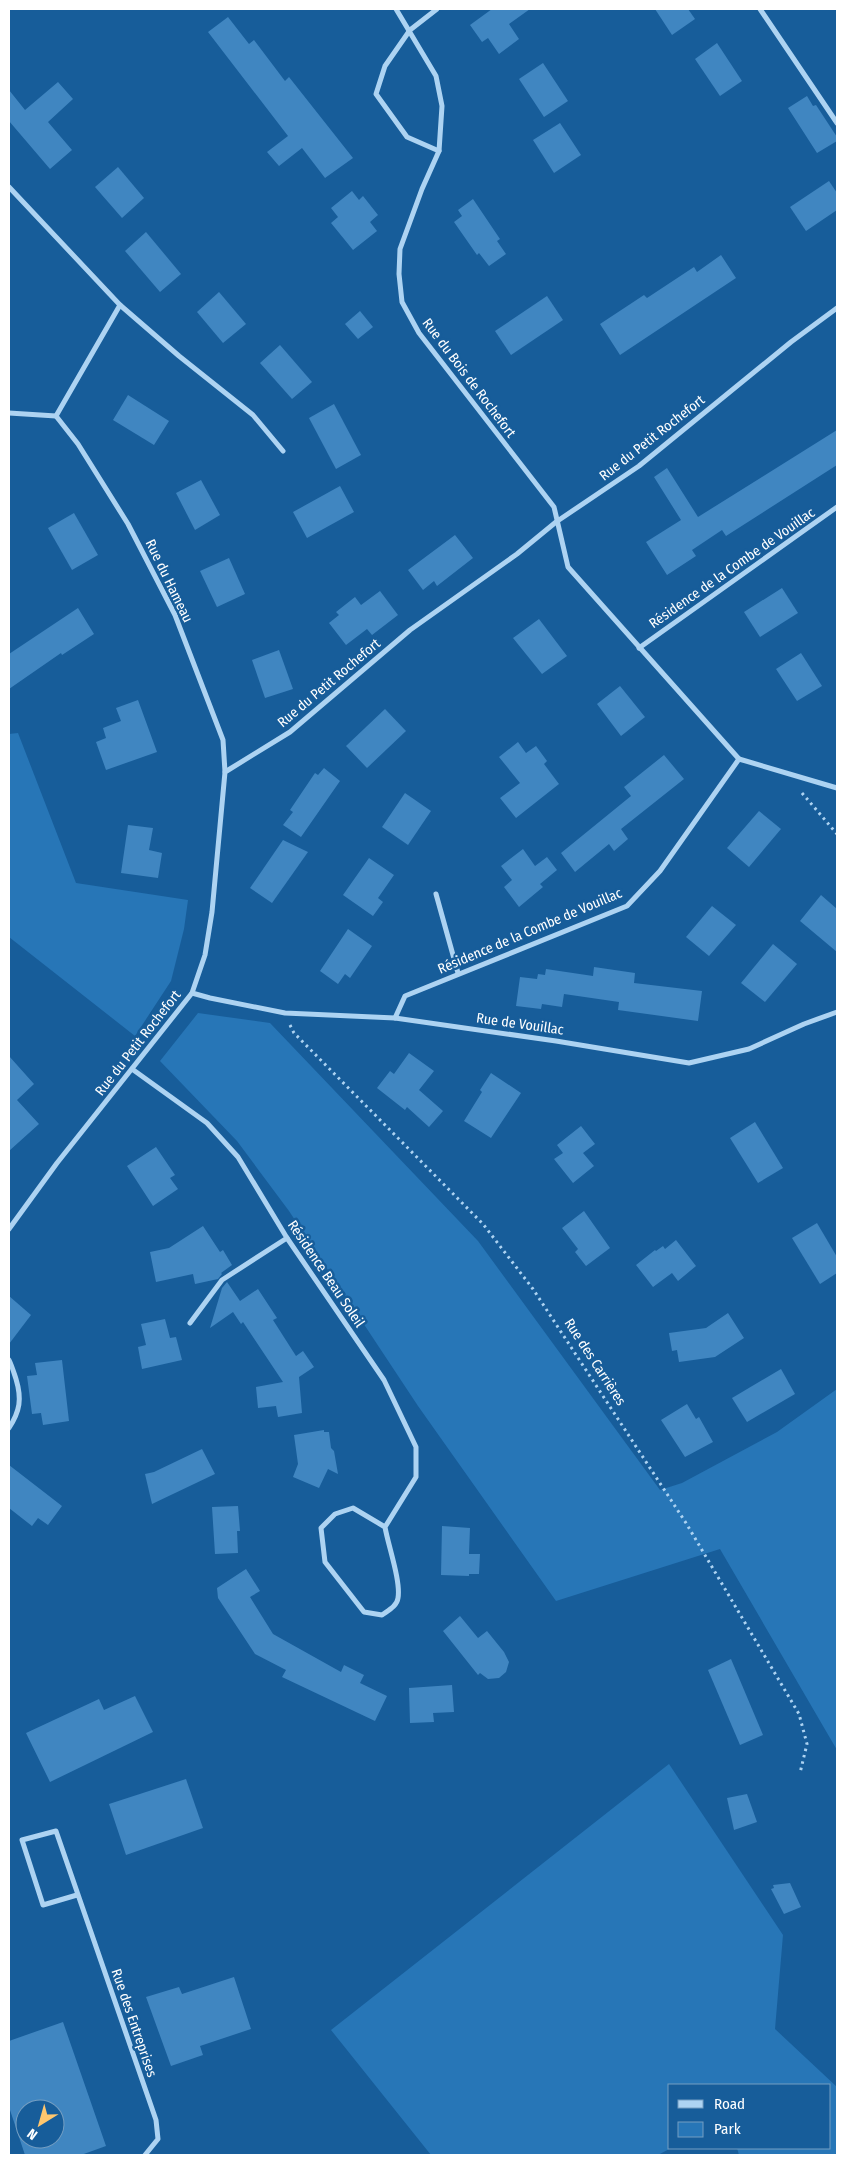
<svg xmlns="http://www.w3.org/2000/svg" width="846" height="2164" viewBox="0 0 846 2164" font-family="'Fira Sans Condensed',sans-serif">
<style>
.green{fill:#2776b7}
.building{fill:#4086c1;fill-rule:evenodd}
.lines{fill:none;stroke-linecap:round;stroke-linejoin:round}
.path{stroke:#add3f2;stroke-width:3;stroke-dasharray:2.5 4;stroke-linecap:butt}
.minor{stroke:#add3f2;stroke-width:5}
.labels{text-anchor:middle;dominant-baseline:central;stroke-width:5;stroke-linejoin:round;paint-order:stroke}
.street-label{font-size:14px;fill:#fff;stroke:#175d9a}
</style>
<rect width="100%" height="100%" fill="#175d9a"/>
<g class="green">
<polygon points="18,733 76,883 188,900 184,929 171,981 135,1036 9,937 9,734"/>
<polygon points="198,1013 270,1023 478,1241 660,1490 682,1483 777,1432 837,1389 837,1750 720,1549 556,1601 418,1406 289,1211 237,1141 160,1061"/>
<polygon points="669,1764 783,1935 775,2029 837,2087 837,2155 739,2155 737,2148 830,2148 830,2085 670,2085 671,2148 658,2155 431,2155 331,2030"/>
</g>
<g class="building">
<polygon points="492,9 530,9 509,24 519,39 499,54 488,38 482,42 470,25"/>
<polygon points="655,9 688,9 695,19 672,35"/>
<polygon points="228,17 249,44 254,40 285,81 289,77 353,158 325,178 302,148 279,166 267,152 288,136 208,32"/>
<polygon points="717,43 742,81 720,96 695,59"/>
<polygon points="543,63 568,101 544,117 519,79"/>
<polygon points="58,82 73,99 48,122 72,150 50,169 9,121 9,90 25,110"/>
<polygon points="807,96 813,106 816,105 837,137 837,141 817,153 788,108"/>
<polygon points="560,123 581,155 554,173 533,140"/>
<polygon points="118,167 144,198 122,218 95,187"/>
<polygon points="829,181 837,193 837,210 806,231 790,207"/>
<polygon points="352,191 359,200 363,196 378,215 370,222 377,231 353,250 331,223 338,217 331,208"/>
<polygon points="473,199 500,239 497,241 506,254 489,266 479,253 477,255 454,222 462,216 458,210"/>
<polygon points="146,232 181,274 160,292 125,251"/>
<polygon points="721,255 736,278 620,355 600,324 644,295 647,298 694,267 697,272"/>
<polygon points="219,292 246,324 223,343 197,312"/>
<polygon points="547,296 563,320 511,355 495,331"/>
<polygon points="360,311 373,327 358,339 345,324"/>
<polygon points="280,345 312,382 292,399 260,363"/>
<polygon points="128,395 169,421 154,445 113,420"/>
<polygon points="334,404 361,455 336,469 309,418"/>
<polygon points="837,430 837,465 726,536 722,530 692,550 696,556 667,575 646,542 681,520 654,477 667,468 698,517"/>
<polygon points="201,480 220,515 195,530 176,493"/>
<polygon points="340,486 354,512 307,538 293,512"/>
<polygon points="74,513 98,555 72,570 48,528"/>
<polygon points="455,535 473,558 437,586 434,581 423,590 408,570"/>
<polygon points="229,558 245,594 217,607 200,571"/>
<polygon points="782,588 798,613 760,637 744,612"/>
<polygon points="380,591 398,615 372,635 367,629 346,645 329,623 339,615 336,612 355,597 361,605"/>
<polygon points="78,608 94,634 62,655 61,653 9,689 9,654"/>
<polygon points="539,619 567,656 542,674 513,638"/>
<polygon points="279,650 293,689 265,698 252,660"/>
<polygon points="801,653 822,686 797,701 776,669"/>
<polygon points="620,686 645,717 621,736 597,704"/>
<polygon points="138,700 157,752 106,770 96,742 106,738 103,728 121,721 116,708"/>
<polygon points="385,709 406,731 367,768 346,746"/>
<polygon points="518,742 526,753 536,746 547,761 544,764 559,784 516,818 500,798 520,783 499,757"/>
<polygon points="664,755 684,779 621,829 628,839 614,851 609,844 575,872 561,853 631,796 624,787"/>
<polygon points="324,768 340,781 301,837 283,825 293,812 290,810 315,773 318,775"/>
<polygon points="405,793 431,811 408,845 382,827"/>
<polygon points="759,811 781,829 749,867 727,848"/>
<polygon points="128,825 153,828 149,850 162,853 158,878 121,873"/>
<polygon points="283,840 308,852 272,903 250,888"/>
<polygon points="523,849 535,866 547,857 557,870 540,884 543,887 519,907 504,887 512,880 501,866"/>
<polygon points="369,858 394,875 378,898 383,902 373,916 343,895"/>
<polygon points="821,895 837,909 837,952 800,921"/>
<polygon points="712,906 736,925 709,956 686,937"/>
<polygon points="348,929 372,946 350,978 345,974 338,984 320,971"/>
<polygon points="773,944 797,964 765,1002 741,983"/>
<polygon points="594,967 635,973 634,983 702,991 698,1021 618,1010 619,1002 564,994 562,1007 542,1004 541,1009 516,1006 520,977 537,979 538,974 545,975 546,969 593,976"/>
<polygon points="409,1053 434,1071 419,1090 443,1111 429,1127 407,1107 405,1110 377,1088 390,1071 394,1074"/>
<polygon points="9,1056 34,1084 17,1100 39,1124 9,1151"/>
<polygon points="491,1073 521,1093 491,1138 464,1121 482,1092 480,1090"/>
<polygon points="755,1122 783,1168 758,1183 730,1138"/>
<polygon points="581,1126 595,1144 583,1153 594,1166 573,1183 554,1159 563,1153 557,1145"/>
<polygon points="156,1147 175,1175 170,1178 178,1189 153,1206 127,1166"/>
<polygon points="584,1211 610,1248 586,1266 575,1252 578,1249 562,1228"/>
<polygon points="817,1223 837,1257 837,1273 820,1284 792,1238"/>
<polygon points="203,1226 220,1252 223,1250 232,1265 221,1273 222,1274 218,1279 195,1284 193,1274 156,1282 150,1252 169,1248"/>
<polygon points="676,1240 696,1266 678,1281 672,1273 653,1287 636,1265 655,1250 656,1251 663,1246 665,1249"/>
<polygon points="227,1282 240,1301 258,1289 277,1318 273,1320 296,1356 303,1351 314,1367 299,1377 302,1413 278,1417 276,1406 258,1408 256,1387 283,1382 243,1322 241,1324 233,1312 210,1328 222,1288"/>
<polygon points="9,1296 31,1315 9,1344"/>
<polygon points="728,1313 744,1338 715,1357 679,1362 677,1350 672,1351 669,1333 706,1328"/>
<polygon points="165,1319 170,1338 176,1337 182,1360 142,1369 138,1347 146,1345 141,1324"/>
<polygon points="62,1360 69,1421 43,1425 41,1413 32,1414 27,1376 37,1375 35,1363"/>
<polygon points="781,1369 795,1394 747,1422 732,1398"/>
<polygon points="687,1404 696,1419 699,1417 713,1442 685,1457 661,1420"/>
<polygon points="324,1430 324,1432 329,1432 331,1448 334,1451 338,1474 328,1469 319,1488 293,1477 298,1464 294,1435"/>
<polygon points="202,1449 215,1474 152,1504 145,1474 154,1472"/>
<polygon points="9,1465 62,1506 48,1525 38,1518 32,1526 9,1508"/>
<polygon points="238,1506 240,1531 237,1531 238,1553 215,1554 212,1507"/>
<polygon points="442,1526 470,1528 469,1554 480,1554 479,1574 469,1574 469,1576 441,1575"/>
<polygon points="246,1569 260,1591 250,1597 273,1634 341,1672 344,1665 364,1675 360,1683 387,1696 375,1721 282,1677 286,1670 255,1654 218,1598 217,1588"/>
<polygon points="460,1616 478,1638 487,1631 504,1652 509,1662 506,1672 499,1678 488,1679 480,1673 478,1675 443,1631"/>
<polygon points="731,1659 763,1735 740,1745 708,1670"/>
<polygon points="452,1685 454,1712 433,1713 434,1722 410,1723 409,1688"/>
<polygon points="135,1696 153,1732 50,1782 26,1733 99,1699 104,1710"/>
<polygon points="186,1779 203,1828 126,1855 109,1804"/>
<polygon points="747,1794 757,1822 734,1830 727,1798"/>
<polygon points="790,1883 801,1907 784,1914 771,1889 774,1888 773,1885"/>
<polygon points="234,1977 251,2029 200,2046 203,2055 171,2066 146,1997 179,1987 182,1994"/>
<path d="M63,2022L106,2146L81,2155H25L9,2107V2041ZM25,2109H55V2139H25Z"/>
</g>
<g class="lines">
<g class="path">
<polyline points="802,793 837,834"/>
<polyline points="290,1025 294,1033 483,1224 533,1289 686,1523 799,1714 807,1744 800,1773"/>
</g>
<g class="minor">
<polyline points="437,9 410,30 385,66 376,94 407,137 439,151"/>
<polyline points="760,9 837,123"/>
<polyline points="9,187 120,305 179,356 253,415 283,451"/>
<polyline points="120,305 56,416 78,444 128,524 175,615 223,740 225,772"/>
<polyline points="9,413 56,416"/>
<polyline points="639,648 837,507"/>
<polyline points="739,759 837,788"/>
<polyline points="436,894 458,973"/>
<polyline points="192,993 210,998 285,1013 395,1018 556,1041 689,1063 749,1049 804,1024 837,1012"/>
<polyline points="395,1018 405,996 627,906 660,871 739,759 568,567 554,507 419,333 402,302 399,274 400,249 422,189 439,151 442,106 436,76 396,9"/>
<path d="M132,1069L207,1123L238,1157L287,1238L384,1380L416,1447V1477L385,1527C388,1545 401,1581 398,1598C397,1606 389,1610 382,1615L364,1612L325,1562L321,1528L335,1514L353,1508L385,1527"/>
<polyline points="9,1229 57,1163 192,993 205,955 212,912 225,772 290,732 410,630 517,554 556,522 639,466 791,342 837,308"/>
<polyline points="190,1323 222,1280 287,1238"/>
<path d="M9,1360C12,1366 14,1373 16,1379C22,1399 20,1411 9,1428"/>
<polyline points="77,1895 43,1905 22,1840 56,1831 156,2120 158,2139 145,2155"/>
</g>
</g>
<g class="labels">
<g class="street-label">
<text transform="translate(469 378) rotate(53)">Rue du Bois de Rochefort</text>
<text transform="translate(652 438) rotate(-38)">Rue du Petit Rochefort</text>
<text transform="translate(732 568) rotate(-35)">Résidence de la Combe de Vouillac</text>
<text transform="translate(169 581) rotate(64)">Rue du Hameau</text>
<text transform="translate(329 683) rotate(-40)">Rue du Petit Rochefort</text>
<text transform="translate(530 931) rotate(-23)">Résidence de la Combe de Vouillac</text>
<text transform="translate(520 1024) rotate(8)">Rue de Vouillac</text>
<text transform="translate(138 1043) rotate(-52)">Rue du Petit Rochefort</text>
<text transform="translate(326 1274) rotate(56)">Résidence Beau Soleil</text>
<text transform="translate(595 1362) rotate(57)">Rue des Carrières</text>
<text transform="translate(134 2023) rotate(71)">Rue des Entreprises</text>
</g>
</g>
<rect width="846" height="2164" fill="none" stroke="#ffffff" stroke-width="20"/>
<rect x="668" y="2084" width="162" height="65" fill="#175d9a" stroke="#749ec2"/>
<rect x="678" y="2100" width="25" height="8" fill="#add3f2" stroke="#749ec2"/>
<text x="714" y="2109" font-size="15" fill="#ffffff">Road</text>
<rect x="678" y="2122" width="25" height="15" fill="#2776b7" stroke="#749ec2"/>
<text x="714" y="2134" font-size="15" fill="#ffffff">Park</text>
<g transform="translate(40 2124) rotate(217)"><circle r="24" fill="#175d9a" stroke="#749ec2"/>
<path d="M0-4L9 19L0 12L-9 19Z" fill="#ffc76e"/>
<text y="-8" font-size="14" font-weight="bold" text-anchor="middle" fill="#ffffff">N</text>
</g>
</svg>
